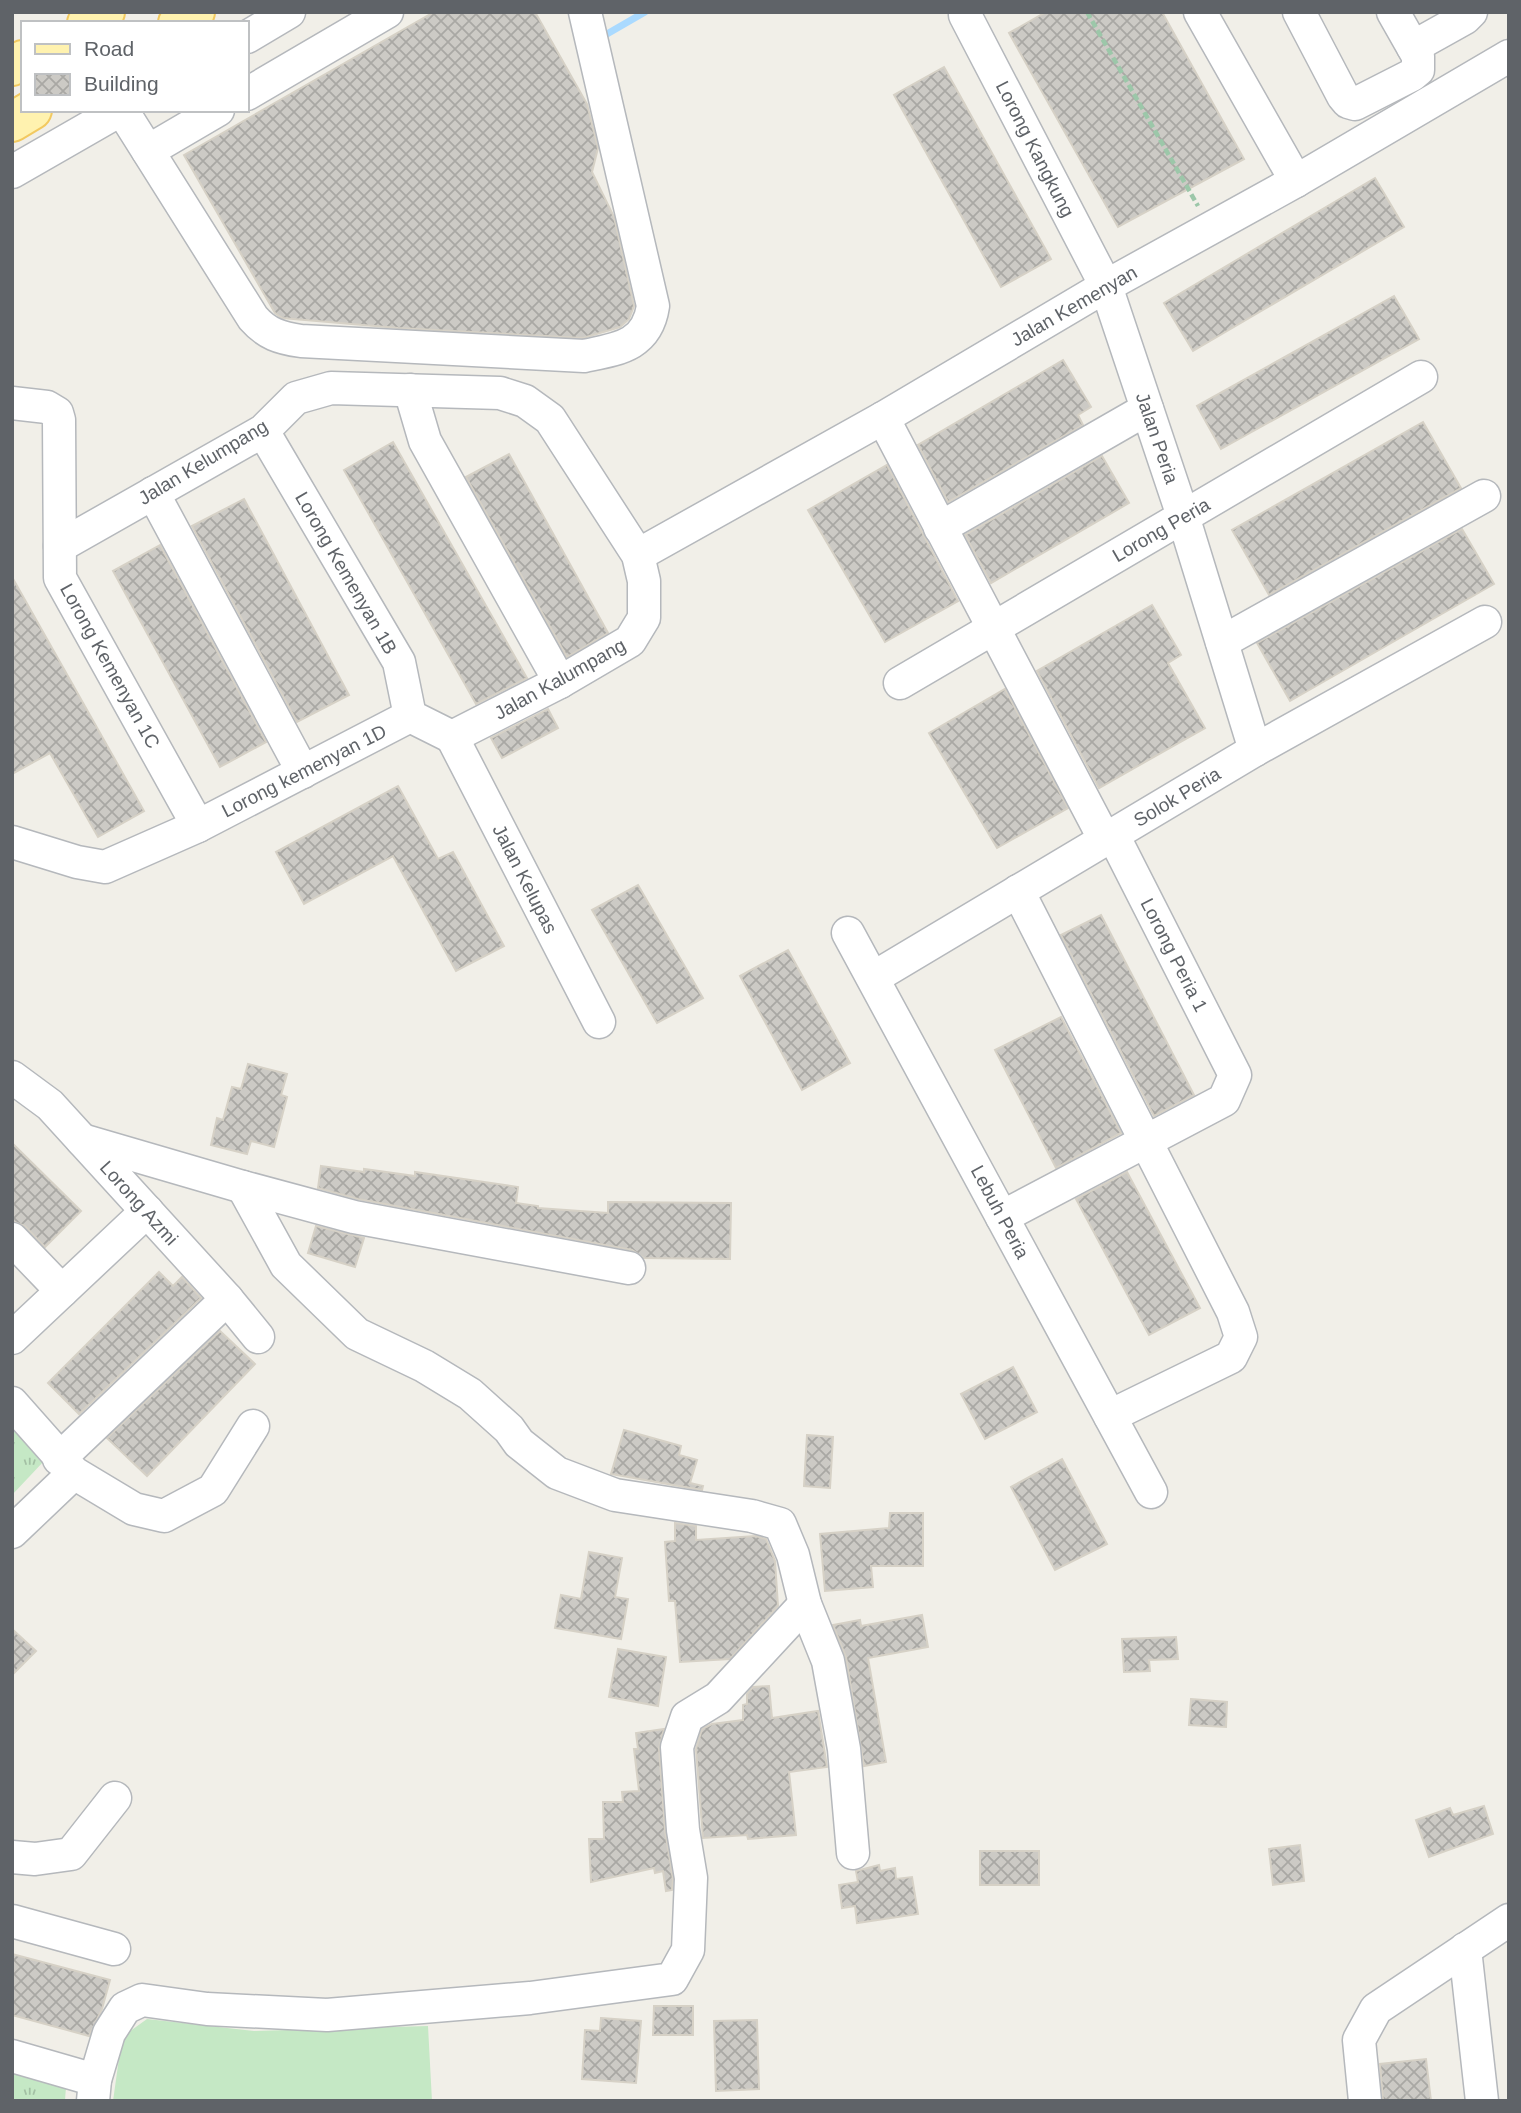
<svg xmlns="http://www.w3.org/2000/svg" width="1521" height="2113" viewBox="0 0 1521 2113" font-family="Helvetica,sans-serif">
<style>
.grass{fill:#c5e8c5}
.park{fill:url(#park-tufts)}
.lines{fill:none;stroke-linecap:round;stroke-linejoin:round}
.stream{stroke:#aadaff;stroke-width:7}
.building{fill:url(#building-cross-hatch);stroke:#d6d1c6;stroke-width:2}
.minor-casing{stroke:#b5b8bc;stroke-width:35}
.major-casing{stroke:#f2c960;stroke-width:42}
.path{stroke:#9cc7a9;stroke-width:4.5;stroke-dasharray:7 3.5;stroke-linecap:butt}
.minor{stroke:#fff;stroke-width:32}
.major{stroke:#fff2af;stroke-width:38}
.labels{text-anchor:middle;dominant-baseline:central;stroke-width:6;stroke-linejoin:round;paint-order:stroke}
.street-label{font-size:19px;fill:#5f6368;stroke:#fff}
</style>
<defs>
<pattern id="park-tufts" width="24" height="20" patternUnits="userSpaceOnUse" patternTransform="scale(1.75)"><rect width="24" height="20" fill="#c5e8c5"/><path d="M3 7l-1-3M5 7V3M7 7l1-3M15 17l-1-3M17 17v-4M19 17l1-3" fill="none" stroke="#a3c0a4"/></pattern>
<pattern id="building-cross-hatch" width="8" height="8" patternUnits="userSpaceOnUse" patternTransform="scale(1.75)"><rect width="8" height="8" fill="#cccac5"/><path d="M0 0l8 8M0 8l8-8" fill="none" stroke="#a9a8a4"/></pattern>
</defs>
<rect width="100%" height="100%" fill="#f1efe8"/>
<polygon class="grass" points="147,2019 254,2031 428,2026 432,2101 113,2101 122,2037"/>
<g class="park">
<polygon points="12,1427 45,1460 12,1495"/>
<polygon points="12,2071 66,2086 65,2101 12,2101"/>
</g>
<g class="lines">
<polyline class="stream" points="600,38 645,12"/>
</g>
<g class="building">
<polygon points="434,12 535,12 587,104 598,148 592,172 614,217 634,306 629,319 620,327 583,338 398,328 282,318 275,313 184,155"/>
<polygon points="1046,12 1162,12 1244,159 1118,227 1009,33"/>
<polygon points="944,67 1051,259 1001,287 894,95"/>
<polygon points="1375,178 1404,227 1193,351 1164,303"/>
<polygon points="1394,296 1419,339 1221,449 1197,406"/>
<polygon points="1063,360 1091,407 1078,415 1083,425 948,502 918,445"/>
<polygon points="1423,422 1461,488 1269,595 1232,530"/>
<polygon points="393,442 527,678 476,704 344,470"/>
<polygon points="509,454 608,633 567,657 466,477"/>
<polygon points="1102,456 1129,503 991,583 965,535"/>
<polygon points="887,465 958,601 885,642 808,510"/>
<polygon points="244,499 349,695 297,722 192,526"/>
<polygon points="1462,529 1494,584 1290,701 1257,643"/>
<polygon points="160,545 266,742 220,767 113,571"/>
<polygon points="12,577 144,811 98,837 50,753 12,774"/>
<polygon points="1152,605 1181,655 1168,663 1205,728 1099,788 1037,671"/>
<polygon points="1005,689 1068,808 997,848 929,733"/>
<polygon points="548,709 558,728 502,758 491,738"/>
<polygon points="398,786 438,859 453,852 504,946 456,971 393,856 304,904 276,852"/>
<polygon points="638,885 703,998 657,1023 592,910"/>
<polygon points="1101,915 1194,1095 1154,1116 1061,935"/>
<polygon points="788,950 850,1063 802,1090 740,976"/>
<polygon points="1061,1017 1121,1133 1056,1168 995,1050"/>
<polygon points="248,1064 287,1074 281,1095 287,1097 274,1147 251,1141 247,1154 211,1145 217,1118 223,1120 232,1087 241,1089"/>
<polygon points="12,1143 81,1211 45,1247 25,1226 12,1221"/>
<polygon points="321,1166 364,1172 364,1169 415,1176 415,1172 518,1187 516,1203 538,1206 538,1208 608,1213 608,1202 731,1203 730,1259 644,1258 632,1250 358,1199 318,1188"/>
<polygon points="1127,1172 1200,1308 1149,1335 1076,1199"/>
<polygon points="316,1226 364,1238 355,1267 308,1253"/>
<polygon points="159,1272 173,1286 182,1277 201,1298 79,1414 48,1383"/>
<polygon points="220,1331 255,1364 147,1476 107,1438"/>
<polygon points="1013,1367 1037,1412 985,1439 961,1394"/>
<polygon points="624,1430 681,1446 679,1455 697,1460 690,1483 703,1486 702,1490 611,1474"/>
<polygon points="807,1435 833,1437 830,1488 804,1486"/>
<polygon points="1062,1459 1107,1544 1055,1570 1011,1487"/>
<polygon points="890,1513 923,1513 923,1566 871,1566 873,1587 825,1591 820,1534 889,1528"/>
<polygon points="675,1523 696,1526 696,1540 756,1536 766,1539 775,1561 778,1606 730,1659 680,1662 675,1601 669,1601 665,1542 675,1541"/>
<polygon points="589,1552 622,1558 615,1597 628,1599 621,1639 555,1628 561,1595 581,1599"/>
<polygon points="922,1615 928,1647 868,1658 886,1762 864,1766 846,1657 833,1625 860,1620 861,1626"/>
<polygon points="12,1629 36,1651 12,1675"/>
<polygon points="1176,1637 1178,1659 1149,1660 1150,1671 1124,1672 1122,1639"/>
<polygon points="618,1649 666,1657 658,1706 609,1697"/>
<polygon points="769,1686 772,1718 818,1711 827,1767 789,1772 796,1835 748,1839 747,1835 703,1838 696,1749 702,1729 712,1724 743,1720 743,1705 747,1704 747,1694 753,1687"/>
<polygon points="1191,1699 1227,1702 1226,1727 1189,1725"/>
<polygon points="664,1729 659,1748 665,1831 673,1879 672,1890 666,1891 663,1871 655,1873 654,1868 591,1882 589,1839 604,1839 603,1802 623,1802 622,1792 639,1791 634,1749 638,1749 636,1733"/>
<polygon points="1484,1806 1493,1834 1429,1857 1416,1820 1450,1808 1453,1815"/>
<polygon points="1300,1845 1304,1881 1273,1885 1269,1849"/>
<rect x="980" y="1851" width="59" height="34"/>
<polygon points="879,1865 880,1871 895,1868 896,1879 912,1877 918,1914 857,1923 855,1906 842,1908 839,1885 858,1882 856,1871"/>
<polygon points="12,1954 110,1980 102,2009 89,2036 12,2015"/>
<polygon points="654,2006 693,2006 693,2035 653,2035"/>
<polygon points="601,2018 641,2021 636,2083 582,2079 585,2030 600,2031"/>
<polygon points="757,2020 759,2089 716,2091 714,2021"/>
<polygon points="1426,2059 1431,2101 1383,2101 1380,2064"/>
</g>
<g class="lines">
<defs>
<g id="minor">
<polyline points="966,12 965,15 1106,286 1183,516 1255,750"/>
<polyline points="1200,12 1296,181"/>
<polyline points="1299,12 1343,96 1348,102 1355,104 1412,75 1418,70 1418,56 1393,12"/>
<polyline points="247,37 289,12"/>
<polyline points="1413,47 1465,18 1471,12"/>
<polyline points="247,94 387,12"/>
<path d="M122,110L253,318C267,334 280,338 301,341L584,356C618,349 647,346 653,306L585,12"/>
<polyline points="148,151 218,110"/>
<polyline points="12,172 120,110"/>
<polyline points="410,390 425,441 560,682"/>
<polyline points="12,403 47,407 57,413 59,420 60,578 198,826"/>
<polyline points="883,418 1105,840"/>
<polyline points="263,431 399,662 410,716 452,737"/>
<polyline points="153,493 303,772"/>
<polyline points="940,528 1147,409"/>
<polyline points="60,546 263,431 296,398 331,388 500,393 525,401 550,419 638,555 644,581 644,618 630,641 560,682 452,737"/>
<polyline points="638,555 883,418 1106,286 1296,181 1509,56"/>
<polyline points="1222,642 1484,496"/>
<polyline points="900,683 1421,377"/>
<polyline points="452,737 599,1022"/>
<polyline points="12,842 77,862 105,867 198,826 410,716"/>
<polyline points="1018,891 1233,1312 1241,1337 1231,1357 1110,1416"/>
<polyline points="848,933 1151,1492"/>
<polyline points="873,978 1255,750 1485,622"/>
<polyline points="12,1077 50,1105 227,1299 258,1337"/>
<polyline points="82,1140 243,1187 354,1217 629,1268"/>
<polyline points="243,1187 286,1265 357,1334 424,1366 470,1394 509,1429 519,1443 557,1473 615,1495 752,1516 780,1524 793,1555 805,1604 828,1661 844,1749 853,1853"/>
<polyline points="1002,1217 1224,1100 1235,1075 1113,835"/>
<polyline points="12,1239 62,1291"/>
<polyline points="12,1338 147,1211"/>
<polyline points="12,1403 74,1473 134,1509 164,1516 213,1490 253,1426"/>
<polyline points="59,1459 227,1299"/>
<polyline points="12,1532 74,1473"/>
<polyline points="12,1857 35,1859 71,1854 115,1798"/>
<polyline points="12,1921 114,1949"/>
<polyline points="1465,1949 1482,2101"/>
<polyline points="12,2056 95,2080"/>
<polyline points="93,2101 95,2080 109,2033 125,2008 142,2000 207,2009 327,2015 530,1998 672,1979 688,1950 691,1878 683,1830 677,1747 687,1717 718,1698 805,1604"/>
<polyline points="1365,2101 1359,2040 1376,2009 1509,1920"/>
</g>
<g id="major">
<polyline points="87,23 105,12"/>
<polyline points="178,23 195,12"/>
<polyline points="12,66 23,60"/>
<polyline points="12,122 32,110"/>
</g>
</defs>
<use href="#minor" class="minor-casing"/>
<use href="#major" class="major-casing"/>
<polyline class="path" points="1087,12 1198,206"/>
<use href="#minor" class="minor"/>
<use href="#major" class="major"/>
</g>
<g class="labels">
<g class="street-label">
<text transform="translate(1035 149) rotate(63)">Lorong Kangkung</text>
<text transform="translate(1074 306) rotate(-30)">Jalan Kemenyan</text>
<text transform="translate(1157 438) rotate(71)">Jalan Peria</text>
<text transform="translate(203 462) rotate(-31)">Jalan Kelumpang</text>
<text transform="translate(1161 530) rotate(-30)">Lorong Peria</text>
<text transform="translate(346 573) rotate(60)">Lorong Kemenyan 1B</text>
<text transform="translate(110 666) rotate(61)">Lorong Kemenyan 1C</text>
<text transform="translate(560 679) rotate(-29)">Jalan Kalumpang</text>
<text transform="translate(304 771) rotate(-27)">Lorong kemenyan 1D</text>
<text transform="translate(1177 797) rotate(-31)">Solok Peria</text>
<text transform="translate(525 879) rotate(63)">Jalan Kelupas</text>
<text transform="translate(1174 955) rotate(63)">Lorong Peria 1</text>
<text transform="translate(139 1203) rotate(48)">Lorong Azmi</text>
<text transform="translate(1000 1212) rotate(62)">Lebuh Peria</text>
</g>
</g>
<rect width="1521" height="2113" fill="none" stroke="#5f6368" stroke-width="28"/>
<rect x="21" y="21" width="228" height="91" fill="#ffffff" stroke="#bfc1c3" stroke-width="2"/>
<rect x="35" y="44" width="35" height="10" fill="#fff2af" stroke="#bfc1c3" stroke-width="2"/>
<text x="84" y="56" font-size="21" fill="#5f6368">Road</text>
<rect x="35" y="74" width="35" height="21" fill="url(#building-cross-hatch)" stroke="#bfc1c3" stroke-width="2"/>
<text x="84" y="91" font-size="21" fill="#5f6368">Building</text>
</svg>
